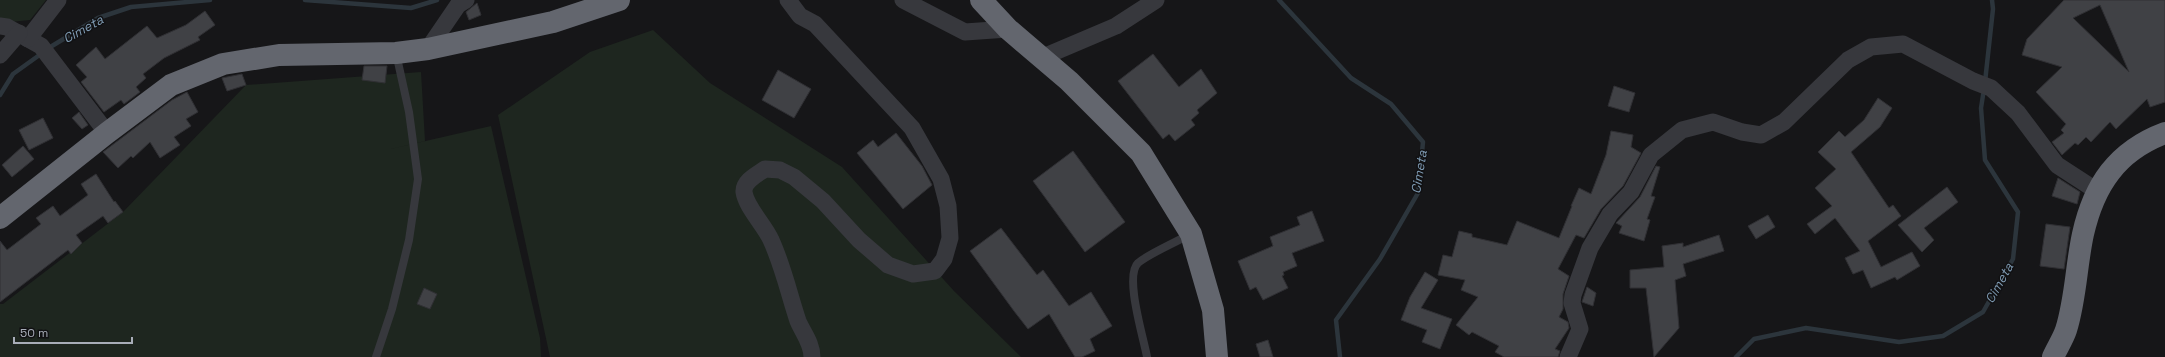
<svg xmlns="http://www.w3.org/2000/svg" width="2165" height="357" viewBox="0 0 2165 357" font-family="'Space Grotesk',sans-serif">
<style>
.green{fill:#1e261f}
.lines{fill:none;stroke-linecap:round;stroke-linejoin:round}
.stream{stroke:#2c353c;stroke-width:4.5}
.building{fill:#404145;stroke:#303034;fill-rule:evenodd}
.lane{stroke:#37383d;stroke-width:8}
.street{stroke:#37383d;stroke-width:17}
.highway{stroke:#63666e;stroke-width:22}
.labels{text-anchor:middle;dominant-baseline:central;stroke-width:3;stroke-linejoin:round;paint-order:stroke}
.water-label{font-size:13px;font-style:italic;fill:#7f9bb3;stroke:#111113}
</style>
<rect width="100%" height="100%" fill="#161618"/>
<g class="green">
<polygon points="0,0 46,0 30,20 0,23"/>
<polygon points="653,30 710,83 842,167 954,291 1021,357 550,357 498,115 590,52"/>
<polygon points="421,72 425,141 382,151 491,126 540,338 541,357 0,357 0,304 3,304 123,212 246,85"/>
</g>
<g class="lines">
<g class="stream">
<polyline points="305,0 411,8 437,0"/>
<polyline points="1279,0 1351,78 1391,104 1423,142 1418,193 1380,259 1336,320 1340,357"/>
<polyline points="1985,82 1993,9 1992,0"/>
<polyline points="0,95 13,74 52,46 98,18 131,7 210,0"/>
<polyline points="1736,357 1754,339 1806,328 1899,342 1943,336 1983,312 2013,259 2018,212 1985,160 1981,108 1984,89"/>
</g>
</g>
<g class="building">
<path d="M2064,0H2165V102L2150,107L2147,99L2116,129L2110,122L2091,142L2086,137L2078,145L2075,143L2062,155L2052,142L2064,133L2061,130L2066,124L2036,92L2062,67L2022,55L2027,39ZM2100,5L2129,72L2073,18Z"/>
<polygon points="477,3 481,15 469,20 466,12"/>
<polygon points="205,11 215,25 198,37 200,40 164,58 143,74 146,78 136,87 140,92 124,104 121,100 104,112 81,82 87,77 76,65 96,47 105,59 147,26 157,38 186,25"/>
<polygon points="1153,54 1179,87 1201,69 1217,93 1197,110 1199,113 1191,120 1195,125 1175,141 1169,134 1163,139 1118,81"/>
<polygon points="364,66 387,66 385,83 362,80"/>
<polygon points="778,70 811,89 794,118 762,100"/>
<polygon points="242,74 246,85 227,91 222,78"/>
<polygon points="1614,86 1635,93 1629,112 1608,106"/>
<polygon points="187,92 198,112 186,119 191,126 174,137 180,145 160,158 150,142 133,158 131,156 118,168 103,152 172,100"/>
<polygon points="1878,98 1892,108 1880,127 1851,152 1889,208 1893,205 1901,216 1868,241 1881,267 1912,252 1920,266 1897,280 1895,277 1871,288 1863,270 1853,274 1845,258 1860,251 1835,218 1815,234 1807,224 1832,206 1815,188 1836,169 1818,152 1839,131 1845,137 1864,120"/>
<polygon points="79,112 88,125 82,129 72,118"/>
<polygon points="43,118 53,138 29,150 19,130"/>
<polygon points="1611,131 1633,135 1631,147 1641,153 1623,186 1601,209 1584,238 1576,235 1558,269 1569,276 1563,294 1563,309 1559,317 1568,322 1569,328 1555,349 1560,351 1558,357 1504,357 1495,352 1499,346 1472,332 1469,335 1456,325 1478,297 1461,290 1465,280 1438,275 1443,255 1452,257 1459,231 1472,234 1472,237 1507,245 1517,221 1559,238 1572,206 1571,206 1579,188 1591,194 1606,155"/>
<polygon points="896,133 922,166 932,185 903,209 857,153 873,140 878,147"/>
<polygon points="23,146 34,159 12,177 2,165"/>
<polygon points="1073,151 1125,222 1085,252 1033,181"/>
<polygon points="1656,166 1660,167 1651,196 1655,197 1647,219 1650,220 1644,241 1619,233 1622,226 1616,223 1640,197"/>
<polygon points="96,174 114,202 115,201 123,212 108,223 103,216 76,235 82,243 71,254 68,250 0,302 0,241 7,250 41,224 36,218 53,206 60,216 88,195 81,184"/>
<polygon points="2058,178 2080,192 2077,204 2052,196"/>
<polygon points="1947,187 1958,202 1924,228 1934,240 1922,252 1898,225"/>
<polygon points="1312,211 1324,241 1292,253 1297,266 1283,272 1284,275 1282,276 1288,288 1263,300 1256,287 1250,290 1238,261 1273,246 1270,237 1300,225 1297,217"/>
<polygon points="1768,215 1775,227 1756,239 1748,226"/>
<polygon points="2046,224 2070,227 2064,269 2040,266"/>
<polygon points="1001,228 1037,275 1043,270 1069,306 1091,292 1112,326 1090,339 1095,351 1082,357 1075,357 1049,314 1028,329 1014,311 970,251"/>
<polygon points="1719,235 1724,251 1683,264 1686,276 1675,280 1679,328 1654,357 1646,288 1630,288 1630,270 1664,267 1662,246 1683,243 1683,247"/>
<polygon points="1425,272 1438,280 1421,308 1452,319 1440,349 1422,342 1427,330 1401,320 1410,297"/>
<polygon points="1587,287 1596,293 1593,306 1582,302"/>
<polygon points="424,288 437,294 430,309 417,304"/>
<polygon points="1268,340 1273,357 1260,357 1256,344"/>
</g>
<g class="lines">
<g class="lane">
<polyline points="376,357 392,309 409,240 418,179 409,112 396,53"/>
<path d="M1147,357C1144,339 1124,276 1138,263C1150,253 1175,243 1190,234"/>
</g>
<g class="street">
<path d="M788,0L800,16L815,24L912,128L941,179L948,206L950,238L944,259L935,271L913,274L888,265L859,240L823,201L794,177L780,170L765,169C758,174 743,181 744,192C746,207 765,226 771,240C783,266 789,294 798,321C803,333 812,343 812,357"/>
<polyline points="903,0 965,32 1008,29"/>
<polyline points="0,26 7,27 41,46 107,133"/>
<polyline points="28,39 58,0"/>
<polyline points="428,49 458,5 466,0"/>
<polyline points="0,55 19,33"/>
<polyline points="1043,57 1116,26 1156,0"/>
<polyline points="1568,357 1580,329 1572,303 1573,295 1590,248 1610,214 1631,192 1651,155 1682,130 1713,122 1742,132 1761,135 1784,122 1848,60 1871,47 1903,44 1973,81 1991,88 2018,113 2057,165 2097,191"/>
</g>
<g class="highway">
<polyline points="981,0 1008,29 1069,81 1141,153 1191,234 1213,310 1217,357"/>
<polyline points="0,218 107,133 171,85 223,64 279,55 396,53 428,49 553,22 619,0"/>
<path d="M2053,357C2057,348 2063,339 2066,330C2076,298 2076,266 2083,234C2094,185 2117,151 2165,133"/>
</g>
</g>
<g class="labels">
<g class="water-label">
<text transform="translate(83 29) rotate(-29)">Cimeta</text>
<text transform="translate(1419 172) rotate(-81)">Cimeta</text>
<text transform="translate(1999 283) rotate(-61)">Cimeta</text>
</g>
</g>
<path d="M14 337v6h118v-6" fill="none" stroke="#a8adb8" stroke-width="2"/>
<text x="20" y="337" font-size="12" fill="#a8adb8" stroke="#111113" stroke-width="3" paint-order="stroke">50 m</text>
</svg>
